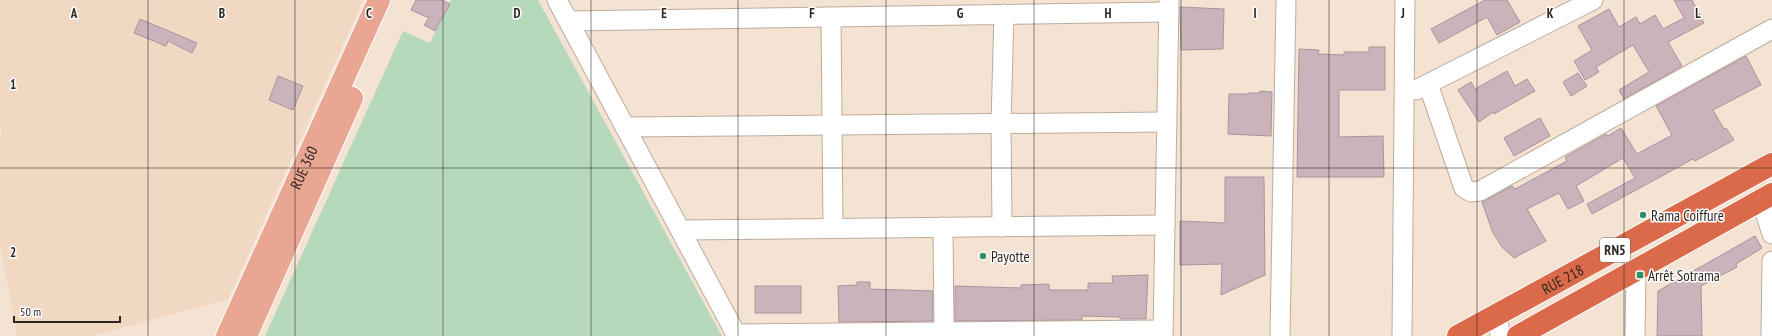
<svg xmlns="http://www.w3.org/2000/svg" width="1772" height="336" viewBox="0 0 1772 336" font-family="'PT Sans Narrow',sans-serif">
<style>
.built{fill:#f0d8c3}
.green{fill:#b7d9bb}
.building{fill:#cab3bb;stroke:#aa949c}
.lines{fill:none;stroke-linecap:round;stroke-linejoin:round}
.minor-casing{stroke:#bdac9d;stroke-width:21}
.major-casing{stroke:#fff;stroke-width:24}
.highway-casing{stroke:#fff;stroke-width:24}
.minor{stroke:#fff;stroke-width:19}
.major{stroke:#e9a693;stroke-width:22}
.highway{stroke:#db6a4b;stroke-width:22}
.grid{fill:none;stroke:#2e2721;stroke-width:1;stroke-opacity:0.55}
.poi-dot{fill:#338e64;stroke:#fff;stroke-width:1.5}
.labels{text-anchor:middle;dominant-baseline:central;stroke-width:3;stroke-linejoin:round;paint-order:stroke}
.shield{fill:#fff;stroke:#6d6864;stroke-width:1}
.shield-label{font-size:14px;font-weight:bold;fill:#2e2721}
.street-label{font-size:15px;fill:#2e2721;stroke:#fff}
.poi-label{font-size:15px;fill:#2e2721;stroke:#fff;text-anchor:start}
.grid-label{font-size:13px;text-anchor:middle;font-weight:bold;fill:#2e2721;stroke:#fff;stroke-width:3;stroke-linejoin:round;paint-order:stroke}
</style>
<rect width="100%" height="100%" fill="#f4e2d3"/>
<polygon class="built" points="0,0 363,0 228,299 92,336 17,336 0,242 0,136 2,135 0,124"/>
<polygon class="green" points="451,0 538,0 722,336 265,336 403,31 430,43"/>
<g class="building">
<polygon points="416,0 442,0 450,4 435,31 424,25 429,18 411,10"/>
<polygon points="1485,0 1507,0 1520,22 1497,35 1487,17 1439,43 1431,29"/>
<polygon points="1674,0 1692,0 1704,23 1668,42 1682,66 1624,99 1619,90 1649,72 1633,45 1596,67 1599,72 1585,80 1574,61 1592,50 1578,26 1609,9 1619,27 1636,17 1640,24 1655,15 1663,29 1684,18"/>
<polygon points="1180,7 1224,9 1223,49 1181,50"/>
<polygon points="140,19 197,43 192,53 168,41 166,46 134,33"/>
<polygon points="1369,47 1385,47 1385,90 1339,90 1339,137 1383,136 1384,177 1297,177 1299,49 1319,50 1318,54 1344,55 1344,52 1369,52"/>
<polygon points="1746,56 1761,85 1713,110 1724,129 1726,128 1734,140 1695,161 1693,159 1592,214 1587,204 1635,178 1623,158 1576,186 1584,201 1568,209 1559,193 1527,209 1546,241 1514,258 1502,247 1493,233 1482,202 1512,186 1515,189 1567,161 1565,157 1606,134 1608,136 1621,128 1637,154 1672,135 1656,106"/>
<polygon points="1507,71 1515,86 1527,79 1535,91 1494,114 1493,112 1479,122 1458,90 1471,82 1475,89"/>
<polygon points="1578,73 1587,86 1571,96 1563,82"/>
<polygon points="278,76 303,86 293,110 269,100"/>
<polygon points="1260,91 1272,92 1271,136 1228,134 1229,94 1248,94 1248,93 1260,93"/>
<polygon points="1540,118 1550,136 1514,156 1504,138"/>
<polygon points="1225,177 1264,177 1265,275 1221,295 1222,264 1180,265 1180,221 1225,223"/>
<polygon points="1755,236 1762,248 1736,264 1737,267 1701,286 1702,336 1657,336 1658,291"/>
<polygon points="1148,275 1146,319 1120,319 1120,317 1082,316 1082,320 955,321 955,286 1021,288 1021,285 1049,284 1049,290 1088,290 1088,283 1113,283 1112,276"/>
<polygon points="857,282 870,282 870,289 933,291 933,321 839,322 838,286 857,285"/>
<rect x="755" y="286" width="46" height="27"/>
</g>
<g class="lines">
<defs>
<g id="minor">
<polyline points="557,0 737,336"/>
<polyline points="831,17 833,228"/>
<polyline points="569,21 1169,12"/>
<polyline points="1428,84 1464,188 1471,192 1480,191 1772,29"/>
<polyline points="1416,90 1593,0"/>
<polyline points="625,127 1167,122"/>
<polyline points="1761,200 1772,234"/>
<polyline points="943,227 944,332"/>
<polyline points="1002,227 1001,123 1004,14"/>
<polyline points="681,230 1165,225"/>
<polyline points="1498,314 1500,336"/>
<polyline points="735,334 1163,330"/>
<polyline points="1163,336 1169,0"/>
<polyline points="1280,336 1286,0"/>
<polyline points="1402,336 1405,0"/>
<polyline points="1635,336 1636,271"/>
<polyline points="1771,336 1772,261"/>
</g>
<g id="major">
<path id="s1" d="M227,336L379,0"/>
<polyline points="246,336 352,98"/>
</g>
<g id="highway">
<path id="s2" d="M1458,336L1772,164"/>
<polyline points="1518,336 1772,194"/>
</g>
</defs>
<use href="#minor" class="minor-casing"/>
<use href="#major" class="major-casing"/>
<use href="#highway" class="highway-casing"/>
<use href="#minor" class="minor"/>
<use href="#major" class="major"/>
<use href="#highway" class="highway"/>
</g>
<path class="grid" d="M148,0V336M295,0V336M443,0V336M591,0V336M738,0V336M886,0V336M1034,0V336M1181,0V336M1329,0V336M1477,0V336M1624,0V336M0,168H1772"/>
<g class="poi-dot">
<circle cx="1643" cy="215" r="4"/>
<circle cx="983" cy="256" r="4"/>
<rect x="1636" y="271" width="8" height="8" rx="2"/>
</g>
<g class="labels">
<rect class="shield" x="1600" y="238" width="30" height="24" rx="3"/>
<g class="shield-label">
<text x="1615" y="250">RN5</text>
</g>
<g class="street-label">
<text stroke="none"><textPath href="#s1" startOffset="185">RUE 360</textPath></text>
<text stroke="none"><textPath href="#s2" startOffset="119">RUE 218</textPath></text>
</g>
<g class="poi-label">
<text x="1651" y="215">Rama Coiffure</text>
<text x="991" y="256">Payotte</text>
<text x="1648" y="275">Arrêt Sotrama</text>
</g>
</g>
<g class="grid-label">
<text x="74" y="18">A</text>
<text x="222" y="18">B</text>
<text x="369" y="18">C</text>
<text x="517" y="18">D</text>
<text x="664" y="18">E</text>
<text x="812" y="18">F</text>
<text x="960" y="18">G</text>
<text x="1108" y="18">H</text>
<text x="1255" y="18">I</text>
<text x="1403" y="18">J</text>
<text x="1550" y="18">K</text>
<text x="1698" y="18">L</text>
<text x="13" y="89">1</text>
<text x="13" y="257">2</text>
</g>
<path d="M14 316v6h106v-6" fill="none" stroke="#2e2721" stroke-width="2"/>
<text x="20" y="316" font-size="12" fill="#2e2721" stroke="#ffffff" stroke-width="3" paint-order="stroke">50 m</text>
</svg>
